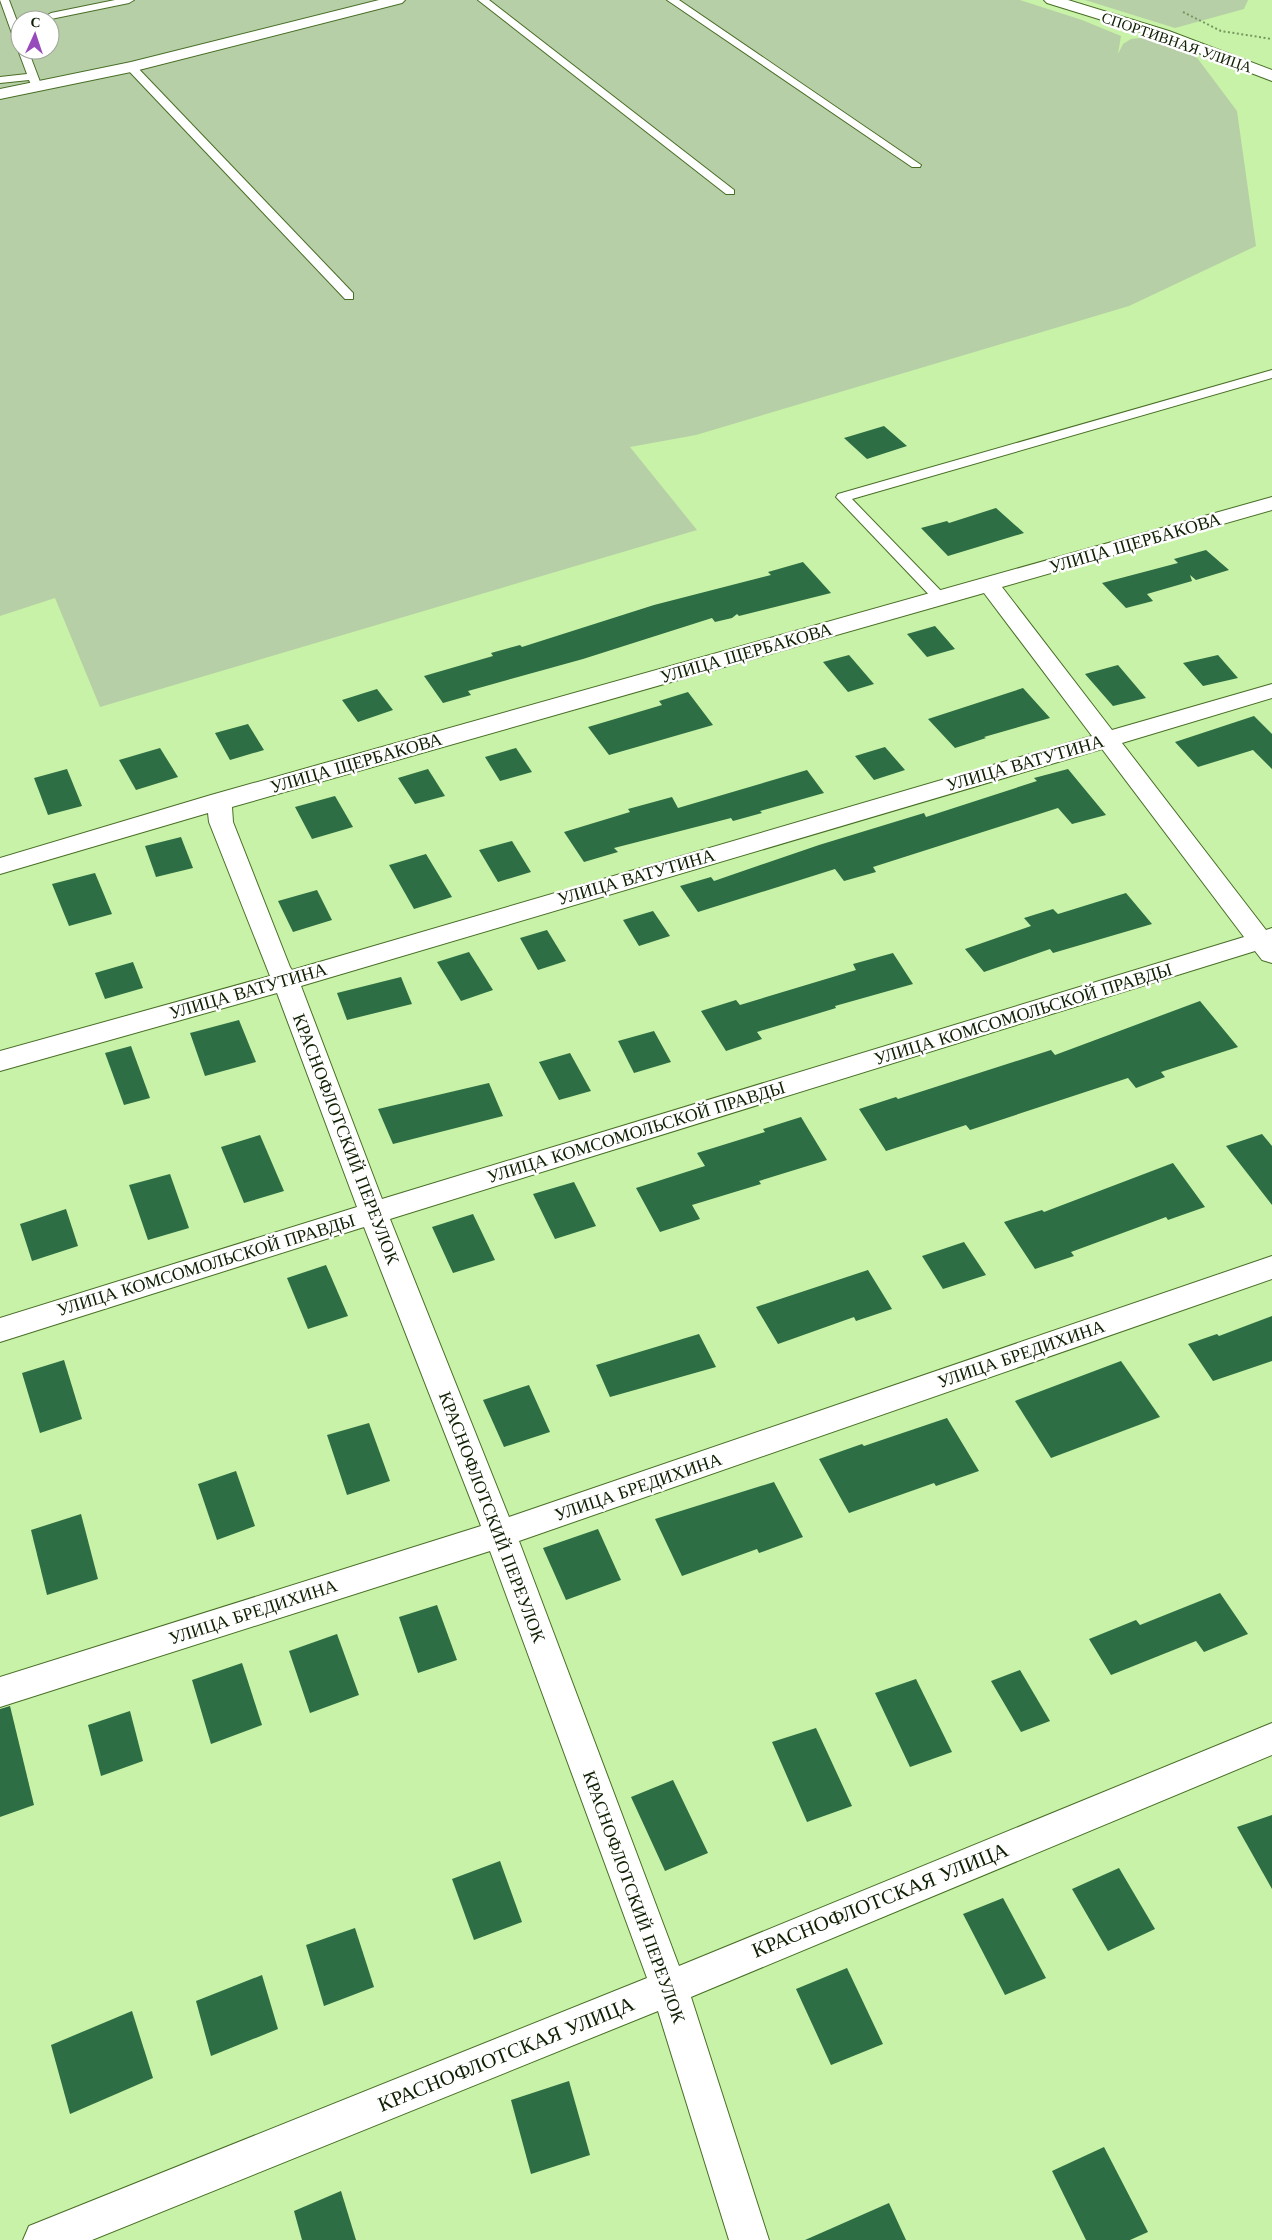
<svg xmlns="http://www.w3.org/2000/svg" width="1272" height="2240" viewBox="0 0 1272 2240" font-family="'Libre Baskerville',serif">
<style>
.green{fill:#b7cfa6;fill-rule:evenodd}
.building{fill:#2d6e44}
.lines{fill:none;stroke-linecap:round;stroke-linejoin:round}
.lane-casing{stroke:#486e26;stroke-width:2}
.street-casing{stroke:#486e26;stroke-width:2}
.path{stroke:#77965f;stroke-width:2;stroke-dasharray:2 2.5;stroke-linecap:butt}
.lane{fill:#fff;fill-rule:evenodd}
.street{fill:#fff;fill-rule:evenodd}
.labels{text-anchor:middle;dominant-baseline:central;stroke-width:5;stroke-linejoin:round;paint-order:stroke}
.far-street-label{font-size:15px;fill:#102003;stroke:#fff}
.street-label{font-size:18px;fill:#102003;stroke:#fff}
.near-street-label{font-size:21px;fill:#102003;stroke:#fff}
</style>
<rect width="100%" height="100%" fill="#c7f2a7"/>
<g class="green">
<path d="M0,0H1020L1082,20L1121,36L1118,54L1123,44L1131,39L1141,38L1168,41L1183,47L1195,55L1237,111L1256,246L1129,306L696,435L630,447L697,530L100,707L55,598L0,616ZM20,20H50V50H20Z"/>
<polygon points="1085,0 1248,0 1244,9 1175,28"/>
</g>
<g class="building">
<polygon points="884,426 907,446 867,459 844,438"/>
<polygon points="996,508 1024,533 948,556 921,528 947,521 949,523"/>
<polygon points="1206,550 1229,570 1196,580 1190,575 1192,581 1147,594 1153,601 1126,608 1102,583 1178,563 1174,559"/>
<polygon points="803,562 831,593 739,616 737,614 732,618 715,622 712,618 583,659 468,691 471,695 443,703 424,676 493,656 491,653 520,645 522,647 654,605 771,575 768,572"/>
<polygon points="935,626 955,649 927,657 907,634"/>
<polygon points="849,655 874,684 848,692 823,662"/>
<polygon points="1218,655 1238,678 1203,686 1183,663"/>
<polygon points="1118,665 1146,698 1113,706 1085,674"/>
<polygon points="1023,688 1050,718 984,737 986,738 955,748 928,719"/>
<polygon points="377,689 393,710 358,722 342,700"/>
<polygon points="688,692 713,725 609,755 588,727 662,705 659,701"/>
<polygon points="1254,716 1272,734 1272,769 1253,750 1198,767 1175,742"/>
<polygon points="248,724 264,750 230,760 215,733"/>
<polygon points="885,747 905,770 874,780 855,756"/>
<polygon points="160,748 178,777 136,790 119,760"/>
<polygon points="516,748 532,772 500,781 485,757"/>
<polygon points="67,769 82,806 48,815 34,778"/>
<polygon points="428,769 445,796 415,804 398,778"/>
<polygon points="1068,769 1106,815 1072,824 1058,808 873,867 876,872 844,881 835,869 698,912 680,886 711,877 714,881 819,845 924,813 926,817 1037,781 1034,778"/>
<polygon points="807,770 824,793 760,811 762,813 733,821 731,818 614,848 618,852 584,862 564,832 630,812 628,809 672,797 678,808"/>
<polygon points="335,796 353,827 312,839 295,807"/>
<polygon points="181,837 193,868 156,877 145,846"/>
<polygon points="512,841 531,872 498,882 479,850"/>
<polygon points="426,854 452,897 414,909 389,865"/>
<polygon points="95,873 112,914 69,926 52,884"/>
<polygon points="317,890 332,920 293,932 278,901"/>
<polygon points="1126,893 1152,924 1053,953 1050,949 984,972 965,949 1031,926 1024,918 1053,909 1058,914"/>
<polygon points="653,911 670,936 639,946 623,920"/>
<polygon points="547,930 566,961 538,970 520,938"/>
<polygon points="469,952 493,990 461,1001 437,962"/>
<polygon points="893,953 913,984 835,1006 836,1008 757,1032 762,1039 726,1051 701,1011 736,1000 740,1005 856,970 853,964"/>
<polygon points="133,962 143,988 105,999 95,973"/>
<polygon points="401,977 412,1004 347,1020 337,993"/>
<polygon points="1200,1001 1238,1047 1161,1072 1165,1077 1136,1088 1128,1078 970,1130 966,1125 886,1151 859,1109 896,1097 898,1099 1051,1050 1055,1055"/>
<polygon points="239,1020 256,1062 205,1076 190,1033"/>
<polygon points="654,1031 671,1062 634,1073 618,1041"/>
<polygon points="131,1046 150,1098 124,1105 105,1053"/>
<polygon points="570,1053 591,1091 559,1100 539,1062"/>
<polygon points="489,1083 503,1116 393,1144 378,1109"/>
<polygon points="801,1117 827,1160 759,1181 761,1184 692,1205 700,1219 660,1232 636,1188 705,1166 697,1153 765,1132 763,1129"/>
<polygon points="1262,1134 1272,1146 1272,1205 1226,1146"/>
<polygon points="260,1135 284,1191 244,1203 221,1147"/>
<polygon points="1173,1163 1205,1207 1168,1220 1166,1217 1071,1252 1074,1256 1035,1269 1004,1222 1042,1210 1044,1212"/>
<polygon points="170,1174 189,1228 148,1240 129,1185"/>
<polygon points="574,1182 596,1226 555,1239 533,1194"/>
<polygon points="66,1209 78,1246 32,1261 20,1224"/>
<polygon points="473,1214 495,1260 453,1273 432,1227"/>
<polygon points="964,1242 986,1275 943,1289 922,1256"/>
<polygon points="326,1265 348,1316 308,1329 287,1278"/>
<polygon points="868,1270 892,1309 856,1321 854,1317 778,1344 756,1307"/>
<polygon points="1272,1316 1272,1361 1213,1381 1188,1344 1217,1334 1219,1336"/>
<polygon points="699,1334 716,1367 610,1397 596,1365"/>
<polygon points="64,1360 82,1419 40,1433 22,1373"/>
<polygon points="1121,1361 1160,1417 1051,1458 1015,1401"/>
<polygon points="529,1385 550,1432 504,1447 483,1400"/>
<polygon points="947,1418 979,1471 936,1486 934,1483 849,1513 819,1459 862,1444 864,1446"/>
<polygon points="369,1423 390,1481 347,1495 327,1435"/>
<polygon points="236,1471 255,1526 217,1540 198,1484"/>
<polygon points="774,1482 803,1537 759,1553 757,1549 682,1576 655,1519"/>
<polygon points="81,1514 98,1579 47,1595 31,1530"/>
<polygon points="598,1529 621,1580 566,1600 543,1548"/>
<polygon points="1220,1593 1248,1634 1204,1652 1196,1641 1111,1675 1089,1639 1136,1620 1140,1625"/>
<polygon points="437,1605 457,1660 418,1673 399,1617"/>
<polygon points="337,1634 359,1695 310,1713 289,1651"/>
<polygon points="242,1663 262,1725 211,1744 192,1680"/>
<polygon points="1020,1670 1050,1721 1021,1732 991,1681"/>
<polygon points="916,1679 952,1752 910,1767 875,1693"/>
<polygon points="10,1706 34,1805 0,1817 0,1709"/>
<polygon points="130,1711 143,1761 101,1776 88,1725"/>
<polygon points="816,1728 852,1806 807,1822 772,1742"/>
<polygon points="673,1780 708,1853 665,1871 631,1797"/>
<polygon points="1272,1815 1272,1889 1237,1827"/>
<polygon points="500,1861 522,1922 474,1940 452,1879"/>
<polygon points="1119,1868 1155,1929 1108,1951 1072,1889"/>
<polygon points="1003,1898 1046,1978 1005,1995 963,1914"/>
<polygon points="355,1928 374,1987 324,2006 306,1945"/>
<polygon points="847,1968 883,2044 831,2065 796,1989"/>
<polygon points="262,1975 278,2029 211,2056 196,2001"/>
<polygon points="132,2011 153,2078 70,2114 51,2045"/>
<polygon points="569,2081 590,2155 531,2174 511,2100"/>
<polygon points="1104,2147 1148,2232 1130,2240 1086,2240 1052,2171"/>
<polygon points="341,2191 356,2240 302,2240 294,2211"/>
<polygon points="889,2203 906,2240 805,2240"/>
</g>
<g class="lines">
<defs>
<g id="lane">
<polygon points="0,0 9,0 20,29 20,45 15,42"/>
<polygon points="115,0 134,0 129,3 51,19 46,16 51,13"/>
<polygon points="478,0 489,0 734,190 734,194 726,194"/>
<polygon points="667,0 679,0 921,165 920,167 912,167"/>
<polygon points="20,48 20,50 28,50 42,87 41,89 33,89 29,80 0,83 0,77 27,74 18,50"/>
<polygon points="131,64 135,65 353,293 353,299 345,299 127,69 127,65"/>
<polygon points="1272,370 1272,378 852,499 945,595 947,598 945,601 935,601 836,497 838,494"/>
</g>
<g id="street">
<polygon points="379,0 405,0 402,3 131,72 0,99 0,89 131,62"/>
<polygon points="1044,0 1068,0 1169,31 1272,70 1272,81 1157,37 1047,3"/>
<path d="M1272,497V510L1002,587L1112,730L1272,684V698L1122,743L1266,930L1272,928V963L1262,960L1255,951L390,1219L509,1517L1272,1256V1279L519,1541L679,1966L1272,1723V1755L691,1997L769,2240H729L658,2011L92,2240H23L29,2226L647,1978L490,1551L0,1707V1677L481,1526L364,1227L0,1342V1318L357,1207L277,993L0,1071V1051L270,976L209,822L208,813L0,874V858L211,795ZM984,593L1092,736L292,970L290,967L233,822L232,807ZM1102,749L1244,937L382,1199L301,986Z"/>
</g>
</defs>
<use href="#lane" class="lane-casing"/>
<use href="#street" class="street-casing"/>
<polyline class="path" points="1183,12 1221,31 1272,39"/>
<use href="#lane" class="lane"/>
<use href="#street" class="street"/>
</g>
<g class="labels">
<g class="far-street-label">
<text transform="translate(1177 42) rotate(19)">СПОРТИВНАЯ УЛИЦА</text>
</g>
<g class="street-label">
<text transform="translate(1135 543) rotate(-16)">УЛИЦА ЩЕРБАКОВА</text>
<text transform="translate(746 653) rotate(-16)">УЛИЦА ЩЕРБАКОВА</text>
<text transform="translate(356 763) rotate(-16)">УЛИЦА ЩЕРБАКОВА</text>
<text transform="translate(1025 763) rotate(-16)">УЛИЦА ВАТУТИНА</text>
<text transform="translate(636 877) rotate(-16)">УЛИЦА ВАТУТИНА</text>
<text transform="translate(248 991) rotate(-16)">УЛИЦА ВАТУТИНА</text>
<text transform="translate(1023 1014) rotate(-17)">УЛИЦА КОМСОМОЛЬСКОЙ ПРАВДЫ</text>
<text transform="translate(636 1132) rotate(-17)">УЛИЦА КОМСОМОЛЬСКОЙ ПРАВДЫ</text>
<text transform="translate(346 1139) rotate(69)">КРАСНОФЛОТСКИЙ ПЕРЕУЛОК</text>
<text transform="translate(206 1265) rotate(-17)">УЛИЦА КОМСОМОЛЬСКОЙ ПРАВДЫ</text>
<text transform="translate(1021 1354) rotate(-19)">УЛИЦА БРЕДИХИНА</text>
<text transform="translate(638 1487) rotate(-19)">УЛИЦА БРЕДИХИНА</text>
<text transform="translate(492 1517) rotate(69)">КРАСНОФЛОТСКИЙ ПЕРЕУЛОК</text>
<text transform="translate(253 1612) rotate(-18)">УЛИЦА БРЕДИХИНА</text>
<text transform="translate(634 1897) rotate(70)">КРАСНОФЛОТСКИЙ ПЕРЕУЛОК</text>
</g>
<g class="near-street-label">
<text transform="translate(880 1900) rotate(-22)">КРАСНОФЛОТСКАЯ УЛИЦА</text>
<text transform="translate(506 2054) rotate(-22)">КРАСНОФЛОТСКАЯ УЛИЦА</text>
</g>
</g>
<g transform="translate(35 35) rotate(3)"><circle r="24" fill="#ffffff" stroke="#9fa69a"/>
<path d="M0-4L9 19L0 12L-9 19Z" fill="#964abc"/>
<text y="-8" font-size="14" font-weight="bold" text-anchor="middle" fill="#102003">С</text>
</g>
</svg>
